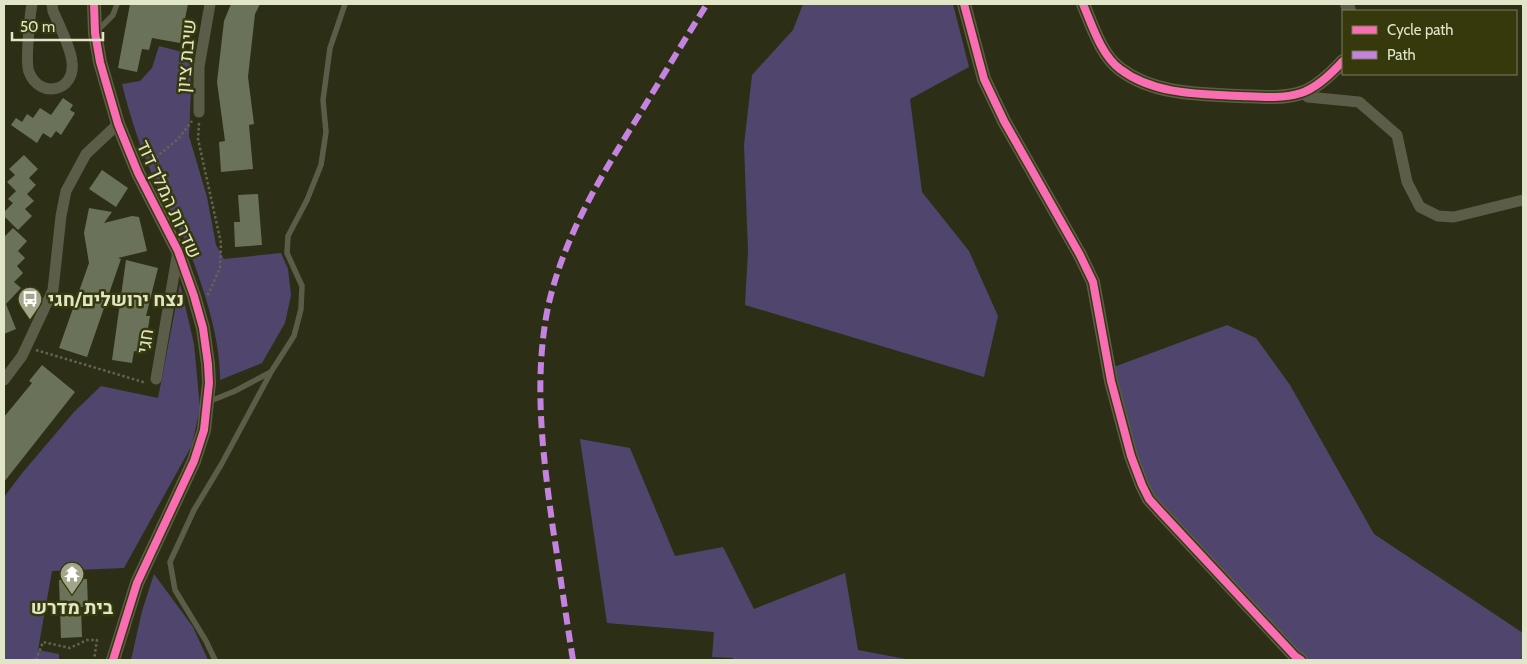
<svg xmlns="http://www.w3.org/2000/svg" width="1527" height="664" viewBox="0 0 1527 664" font-family="Cabin,Heebo,sans-serif">
<style>
.green{fill:#50456d}
.building{fill:#6a7359}
.lines{fill:none;stroke-linecap:round;stroke-linejoin:round}
.path{stroke:#636452;stroke-width:2.5;stroke-dasharray:2.5 2.5;stroke-linecap:butt}
.service{stroke:#5b5d48;stroke-width:5.5}
.minor{stroke:#5b5d48;stroke-width:11}
.tertiary{stroke:#5b5d48;stroke-width:14}
.quiet{stroke:#c483df;stroke-width:6;stroke-dasharray:12 6;stroke-linecap:butt}
.cycleway-casing{stroke:#36390c;stroke-width:11}
.cycleway{stroke:#f96db3;stroke-width:8}
.labels{text-anchor:middle;dominant-baseline:central;stroke-width:5;stroke-linejoin:round;paint-order:stroke}
.street-label{font-size:19px;fill:#e2e6c8;stroke:#36390c}
.poi-label{font-size:19px;font-weight:bold;fill:#e2e6c8;stroke:#36390c;text-anchor:start}
</style>
<rect width="100%" height="100%" fill="#2d2e16"/>
<g class="green">
<polygon points="803,4 953,4 969,67 910,99 922,192 969,251 998,316 984,377 745,305 748,251 744,145 752,75 793,30"/>
<path d="M159,46L190,54L191,90L189,136L207,197L216,245L224,259L281,253L288,269L291,295L285,323L262,363L220,380C221,339 202,282 186,243C177,222 164,202 155,181C141,150 130,117 122,84L140,81L152,68Z"/>
<polygon points="180,284 194,344 200,408 192,445 124,568 52,571 38,650 59,654 59,660 4,660 4,497 23,472 74,412 101,386 158,398"/>
<polygon points="1227,325 1256,338 1290,385 1374,534 1523,633 1523,660 1292,660 1142,499 1103,371"/>
<polygon points="580,439 630,448 675,556 723,547 754,609 845,573 858,650 911,660 733,660 733,658 712,657 714,632 607,623"/>
<polygon points="154,574 193,627 208,660 131,660 142,611"/>
</g>
<g class="building">
<polygon points="130,4 188,4 180,43 152,38 149,50 142,49 137,72 118,68"/>
<polygon points="231,4 260,4 255,14 248,77 254,124 249,125 253,169 221,172 219,142 225,141 217,82 224,21"/>
<polygon points="63,98 73,105 70,110 75,113 61,135 56,131 51,138 43,133 37,143 11,125 16,118 22,122 27,114 33,118 40,108 51,115"/>
<polygon points="24,155 38,169 29,178 36,185 27,194 34,201 25,209 32,216 18,230 4,216 4,212 13,203 8,199 16,191 7,182 15,175 9,169"/>
<polygon points="102,170 128,188 116,207 89,189"/>
<polygon points="258,194 262,245 235,247 234,222 240,222 238,195"/>
<polygon points="89,208 112,212 104,223 132,216 139,217 147,251 118,258 121,259 87,357 59,348 89,263 84,233"/>
<polygon points="13,228 27,241 18,251 25,258 17,266 23,273 14,282 21,288 6,304 16,329 4,334 4,237"/>
<polygon points="126,260 158,268 146,316 150,316 144,353 134,351 132,363 112,360"/>
<polygon points="42,365 75,392 4,482 4,417 32,383 29,381"/>
<polygon points="87,579 88,607 81,607 82,637 61,638 59,580"/>
</g>
<g class="lines">
<g class="path">
<polyline points="199,123 198,139 221,243 220,268 207,297"/>
<polyline points="148,164 178,139 192,121"/>
<polyline points="36,350 143,382 145,382"/>
<polyline points="36,660 43,642 70,648 87,640 97,640 94,660"/>
</g>
<g class="service">
<polyline points="96,32 113,15 117,4"/>
<polyline points="208,402 235,391 271,372 294,336 301,309 302,286 287,253 288,236 307,200 321,165 326,132 323,100 330,48 345,4"/>
<polyline points="215,660 206,641 175,590 170,562 194,510 221,465 270,374"/>
</g>
<g class="minor">
<path d="M32,4C30,15 25,63 29,72C40,100 76,91 72,62C71,48 59,25 53,11L52,4"/>
<polyline points="1303,92 1308,97 1359,102 1397,135 1407,182 1420,207 1438,216 1454,217 1523,200"/>
<polyline points="199,112 199,67 210,4"/>
<polyline points="156,379 178,251"/>
<polyline points="4,380 22,356 53,290 61,216 66,191 86,154 118,124"/>
</g>
<g class="tertiary">
<polyline points="94,4 95,33 100,62 118,124 138,173 178,251 194,296 203,328 208,364 209,383 204,430 194,461 137,583 113,660"/>
<polyline points="964,4 984,79 1004,121 1080,255 1093,282 1111,381 1131,456 1142,485 1149,499 1158,509 1295,656 1301,660"/>
<path d="M1083,4C1092,25 1101,55 1120,69C1154,95 1201,94 1241,96C1261,97 1282,99 1301,93C1317,88 1332,73 1343,61"/>
<polyline points="1347,4 1349,11"/>
</g>
<path class="quiet" d="M573,660C566,617 560,573 553,529C543,456 533,381 548,307C563,239 599,179 636,120C660,81 683,42 707,4"/>
<defs>
<g id="cycleway">
<polyline points="94,4 95,33 100,62 118,124 138,173 178,251 194,296 203,328 208,364 209,383 204,430 194,461 137,583 113,660"/>
<polyline points="964,4 984,79 1004,121 1080,255 1093,282 1111,381 1131,456 1142,485 1149,499 1158,509 1295,656 1301,660"/>
<path d="M1083,4C1092,25 1101,55 1120,69C1154,95 1201,94 1241,96C1261,97 1282,99 1301,93C1317,88 1332,73 1343,61"/>
</g>
</defs>
<use href="#cycleway" class="cycleway-casing"/>
<use href="#cycleway" class="cycleway"/>
</g>
<defs>
<symbol id="bus-pin" viewBox="-11 -11 22 30"><path d="M0 17L-7.5 6A9.5 9.5 0 1 1 7.5 6Z" fill="#a3a68a" stroke="#36390c"/><path d="M-5-6H5V4H4V6H2V4H-2V6H-4V4H-5ZM-3.5-4V0h7V-4ZM-3.5 1.2v1.5H-2V1.2ZM2 1.2v1.5H3.5V1.2Z" fill="#fff"/></symbol>
<symbol id="temple-pin" viewBox="-11 -11 22 30"><path d="M0 17L-7.5 6A9.5 9.5 0 1 1 7.5 6Z" fill="#a3a68a" stroke="#36390c"/><path d="M0-6L5-2H3V0L6.5 2.5H4V6H1.5V3h-3V6H-4V2.5H-6.5L-3 0V-2H-5Z" fill="#fff"/></symbol>
</defs>
<g fill-rule="evenodd">
<use href="#bus-pin" x="16" y="285" width="28" height="38"/>
<use href="#temple-pin" x="58" y="560" width="28" height="38"/>
</g>
<g class="labels">
<g class="street-label">
<text transform="translate(186 56) rotate(-85)">שיבת ציון</text>
<text transform="translate(169 199) rotate(65)">שדרות המלך דוד</text>
<text transform="translate(145 341) rotate(-81)">חגי</text>
</g>
<g class="poi-label">
<text x="48" y="299">נצח ירושלים/חגי</text>
<text x="72" y="607" text-anchor="middle">בית מדרש</text>
</g>
</g>
<rect width="1527" height="664" fill="none" stroke="#e2e6c8" stroke-width="10"/>
<rect x="1342" y="10" width="175" height="65" fill="#36390c" stroke="#7b7e57"/>
<rect x="1352" y="26" width="25" height="8" fill="#f96db3" stroke="#7b7e57"/>
<text x="1387" y="35" font-size="15" fill="#e2e6c8">Cycle path</text>
<rect x="1352" y="51" width="25" height="8" fill="#c483df" stroke="#7b7e57"/>
<text x="1387" y="60" font-size="15" fill="#e2e6c8">Path</text>
<path d="M12 32v8h91v-8" fill="none" stroke="#e2e6c8" stroke-width="2.5"/>
<text x="20" y="32" font-size="15" fill="#e2e6c8" stroke="#36390c" stroke-width="4" paint-order="stroke">50 m</text>
</svg>
